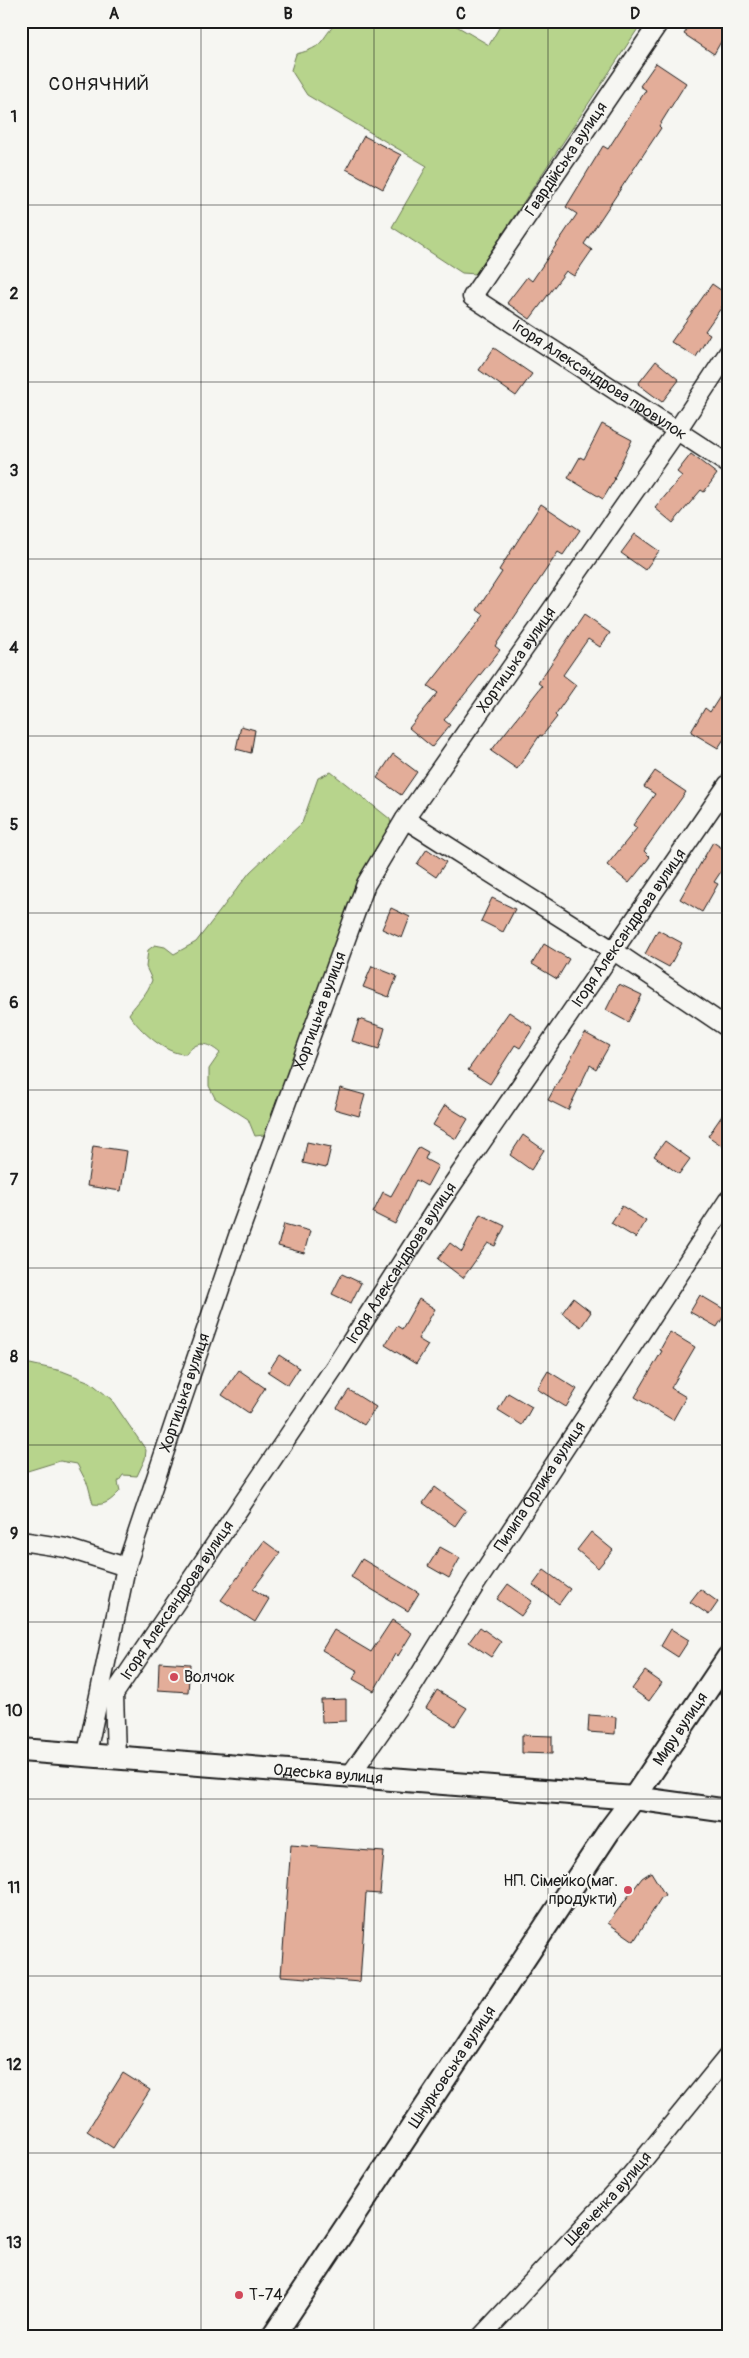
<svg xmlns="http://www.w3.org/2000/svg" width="749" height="2358" viewBox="0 0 749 2358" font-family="Pangolin,sans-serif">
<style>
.green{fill:#b7d48c;stroke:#6a7854}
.building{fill:#e3ad99;stroke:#1c1c1c}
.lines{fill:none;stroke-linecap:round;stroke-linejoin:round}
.minor-casing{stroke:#1c1c1c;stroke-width:21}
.tertiary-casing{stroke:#1c1c1c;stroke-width:26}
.minor{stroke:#f6f6f2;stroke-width:18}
.tertiary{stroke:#f6f6f2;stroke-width:22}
.grid{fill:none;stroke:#1c1c1c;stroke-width:1;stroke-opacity:0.55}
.poi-dot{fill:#d1495b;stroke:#f6f6f2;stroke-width:2}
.labels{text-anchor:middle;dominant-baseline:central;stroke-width:4;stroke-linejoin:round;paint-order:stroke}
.street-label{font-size:16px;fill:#1c1c1c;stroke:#f6f6f2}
.poi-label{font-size:16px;fill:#1c1c1c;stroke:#f6f6f2;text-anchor:start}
.quarter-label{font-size:19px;letter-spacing:1px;fill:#1c1c1c;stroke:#f6f6f2}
.neatline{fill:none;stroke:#1c1c1c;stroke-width:2}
.grid-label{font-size:16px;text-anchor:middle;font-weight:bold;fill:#1c1c1c}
</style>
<rect width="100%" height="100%" fill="#f6f6f2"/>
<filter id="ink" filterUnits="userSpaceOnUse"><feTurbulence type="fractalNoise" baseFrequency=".02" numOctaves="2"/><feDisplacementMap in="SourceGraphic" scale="10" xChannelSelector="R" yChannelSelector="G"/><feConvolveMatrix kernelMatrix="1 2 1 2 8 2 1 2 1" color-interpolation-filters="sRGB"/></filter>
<g filter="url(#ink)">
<g class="green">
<path d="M338,21H448L489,45L503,21H643L476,274L462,273L392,227L427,166L307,95L291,70L296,54C326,47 319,40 338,21Z"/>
<path d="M331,772L390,819L392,830L273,1122L264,1135L255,1136L248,1119L215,1098L209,1086V1069L220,1053C207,1042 197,1040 186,1054C166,1055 139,1030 129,1014C138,1001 147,995 152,980L146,967L148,950L155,945L165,947L174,954L196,942L250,872L302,823L318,778Z"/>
<path d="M21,1362L62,1371L90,1382L111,1399L146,1450L145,1459L137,1476L123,1475L118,1482L120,1491C111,1500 106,1506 93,1504L88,1485L77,1464L60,1461L21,1473Z"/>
</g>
<g class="building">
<polygon points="693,21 716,21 728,29 714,54 684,34"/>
<polygon points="656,63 686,83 659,126 661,128 584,244 592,250 574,276 566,271 530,319 507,303 527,277 532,281 577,214 566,207 603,146 608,149 646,90 640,86"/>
<polygon points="364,136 401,155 383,189 346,169"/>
<polygon points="712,284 728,295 728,298 705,331 710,334 696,357 671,342"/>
<polygon points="494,348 532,374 516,396 479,370"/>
<polygon points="656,361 679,380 662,402 638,384"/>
<polygon points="602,424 632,440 614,478 615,479 603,499 568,478 580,457 584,459"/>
<polygon points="691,454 717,474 704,492 701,490 673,523 655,508 682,476 677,472"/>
<polygon points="541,504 580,530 563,555 558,552 495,646 500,650 444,720 450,725 432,747 409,728 438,693 428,686 484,615 477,610 502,572 499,570"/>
<polygon points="635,534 659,551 645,570 621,553"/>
<polygon points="584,615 610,633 600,647 588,639 563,675 576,685 555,715 557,717 542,736 540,735 517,769 491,751 542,686 538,683"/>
<polygon points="728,684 728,733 718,748 691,732 705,708 710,712"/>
<polygon points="241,726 255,730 251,753 236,749"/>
<polygon points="393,754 417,772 401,795 377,778"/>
<polygon points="655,771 686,792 644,851 650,857 629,883 607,865 637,828 633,825 655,794 644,787"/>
<polygon points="713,842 728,852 728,861 714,882 718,884 702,912 680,899"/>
<polygon points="427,849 446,862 436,877 417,864"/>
<polygon points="492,898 515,909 503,932 481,921"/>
<polygon points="391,908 410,917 402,938 382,929"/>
<polygon points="658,930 682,943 669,967 645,954"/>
<polygon points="544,944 569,959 557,979 532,964"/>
<polygon points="372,966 397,976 389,997 363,987"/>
<polygon points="619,984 642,995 628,1022 606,1010"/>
<polygon points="509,1012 533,1028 520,1048 515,1045 490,1084 468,1070"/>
<polygon points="359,1019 385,1028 379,1049 352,1041"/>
<polygon points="585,1033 609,1046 596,1069 590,1065 568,1110 548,1100"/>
<polygon points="340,1088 365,1095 359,1116 334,1109"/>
<polygon points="445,1105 468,1119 456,1139 433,1125"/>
<polygon points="728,1107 728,1150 708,1136"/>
<polygon points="523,1135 544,1150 531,1170 510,1155"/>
<polygon points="665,1141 690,1159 679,1174 654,1156"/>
<polygon points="307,1142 331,1147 326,1168 303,1163"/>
<polygon points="93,1146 127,1151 121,1191 87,1186"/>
<polygon points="419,1147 428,1152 425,1159 438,1166 427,1186 416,1180 395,1224 373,1213 383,1192 391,1196"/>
<polygon points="622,1206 646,1221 636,1238 611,1223"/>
<polygon points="480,1214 505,1226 495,1246 488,1243 463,1278 438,1259 450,1243 462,1252"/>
<polygon points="284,1224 310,1231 304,1253 278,1246"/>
<polygon points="342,1274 361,1283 351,1303 332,1294"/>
<polygon points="700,1295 727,1311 717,1327 690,1312"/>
<polygon points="573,1298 591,1312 581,1327 562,1313"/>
<polygon points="419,1299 435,1309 418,1339 428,1345 416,1364 385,1345 397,1326 402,1329"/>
<polygon points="670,1332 695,1347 671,1388 686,1397 673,1420 635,1397 662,1351 660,1350"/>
<polygon points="279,1355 299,1368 288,1385 268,1372"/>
<polygon points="239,1370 265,1388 249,1413 222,1395"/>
<polygon points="548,1371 577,1389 566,1407 537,1389"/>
<polygon points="349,1390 376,1407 364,1425 337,1408"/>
<polygon points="508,1393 532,1407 522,1425 498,1410"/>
<polygon points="435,1487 466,1510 455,1526 423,1503"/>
<polygon points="591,1532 613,1550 598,1568 577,1550"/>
<polygon points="264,1541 280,1553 253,1589 269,1599 255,1622 221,1600"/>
<polygon points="440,1547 460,1558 449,1578 428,1566"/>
<polygon points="362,1559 419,1593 408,1611 351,1577"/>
<polygon points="544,1570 570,1589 559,1604 533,1585"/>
<polygon points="508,1584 532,1601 521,1616 497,1599"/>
<polygon points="700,1589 718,1602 709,1615 690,1602"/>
<polygon points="392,1620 412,1633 398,1656 395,1654 374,1691 353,1679 358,1671 322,1650 334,1630 371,1652"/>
<polygon points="480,1627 501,1642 491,1657 469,1642"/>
<polygon points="671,1629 689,1640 678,1657 661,1646"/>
<polygon points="159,1662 190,1664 188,1692 158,1690"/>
<polygon points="645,1671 662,1683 649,1701 632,1689"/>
<polygon points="437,1690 467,1708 455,1726 426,1708"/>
<polygon points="346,1699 346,1721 322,1722 321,1700"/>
<polygon points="589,1715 616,1717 615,1734 588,1732"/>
<polygon points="522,1735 552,1736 552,1754 522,1753"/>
<polygon points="291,1845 384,1852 380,1894 366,1893 360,1982 281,1976"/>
<polygon points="651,1872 665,1895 661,1898 634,1941 608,1923 642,1878"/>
<polygon points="123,2073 150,2090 113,2148 87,2131"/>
</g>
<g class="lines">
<defs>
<g id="minor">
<path id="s1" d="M660,21L472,297L728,464"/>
<polyline points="405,819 614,951 728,1028"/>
<polyline points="21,1541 66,1548 126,1567"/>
<path id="s2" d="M87,1753L126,1567L181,1403L238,1236L366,884L405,819L676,432L728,353"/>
<path id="s3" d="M116,1756L114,1694L336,1365L441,1201L728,784"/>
<path id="s4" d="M351,1774L414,1684L475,1585L728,1200"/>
<path id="s5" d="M481,2337L626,2181L728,2056"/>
</g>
<g id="tertiary">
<path id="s6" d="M21,1750L634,1798L728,1811"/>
<path id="s7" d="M273,2337L609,1831L634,1798L728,1658"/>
</g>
</defs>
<use href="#minor" class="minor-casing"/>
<use href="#tertiary" class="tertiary-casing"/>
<use href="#minor" class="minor"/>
<use href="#tertiary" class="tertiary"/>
</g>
</g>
<path class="grid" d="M201,21V2337M374,21V2337M548,21V2337M21,205H728M21,382H728M21,559H728M21,736H728M21,913H728M21,1090H728M21,1268H728M21,1445H728M21,1622H728M21,1799H728M21,1976H728M21,2153H728"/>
<g class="poi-dot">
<circle cx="174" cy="1677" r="5"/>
<circle cx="628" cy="1890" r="5"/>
<circle cx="239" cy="2295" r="5"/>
</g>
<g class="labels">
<g class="street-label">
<text transform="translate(566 159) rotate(-56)">Гвардійська вулиця</text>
<text stroke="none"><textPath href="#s1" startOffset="486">Ігоря Александрова провулок</textPath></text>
<text stroke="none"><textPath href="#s2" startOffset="1184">Хортицька вулиця</textPath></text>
<text stroke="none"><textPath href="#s3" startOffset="985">Ігоря Александрова вулиця</textPath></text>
<text stroke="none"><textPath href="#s2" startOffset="779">Хортицька вулиця</textPath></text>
<text stroke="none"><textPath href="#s3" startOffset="580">Ігоря Александрова вулиця</textPath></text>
<text stroke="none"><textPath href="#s2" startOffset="374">Хортицька вулиця</textPath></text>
<text stroke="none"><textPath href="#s4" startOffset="344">Пилипа Орлика вулиця</textPath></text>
<text stroke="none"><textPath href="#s3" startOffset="175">Ігоря Александрова вулиця</textPath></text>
<text stroke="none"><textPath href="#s7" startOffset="732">Миру вулиця</textPath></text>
<text stroke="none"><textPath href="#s6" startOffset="308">Одеська вулиця</textPath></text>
<text stroke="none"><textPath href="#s7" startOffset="324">Шнурковська вулиця</textPath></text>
<text stroke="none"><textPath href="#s5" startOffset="188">Шевченка вулиця</textPath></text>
</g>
<g class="poi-label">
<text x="184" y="1677">Волчок</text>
<text x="618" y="1881" text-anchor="end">НП. Сімейко(маг.<tspan x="618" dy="18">продукти)</tspan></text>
<text x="249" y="2295">Т-74</text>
</g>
<g class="quarter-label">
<text x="99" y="84">СОНЯЧНИЙ</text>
</g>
</g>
<rect width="749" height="2358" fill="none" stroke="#f6f6f2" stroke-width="55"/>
<rect x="28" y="28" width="694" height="2302" class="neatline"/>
<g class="grid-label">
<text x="114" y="19">A</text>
<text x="288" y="19">B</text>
<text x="461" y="19">C</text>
<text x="635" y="19">D</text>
<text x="14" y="122">1</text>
<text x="14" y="299">2</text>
<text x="14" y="476">3</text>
<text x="14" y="653">4</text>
<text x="14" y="830">5</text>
<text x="14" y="1008">6</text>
<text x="14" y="1185">7</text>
<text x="14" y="1362">8</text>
<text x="14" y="1539">9</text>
<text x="14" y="1716">10</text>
<text x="14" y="1893">11</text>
<text x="14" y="2070">12</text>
<text x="14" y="2248">13</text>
</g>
</svg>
